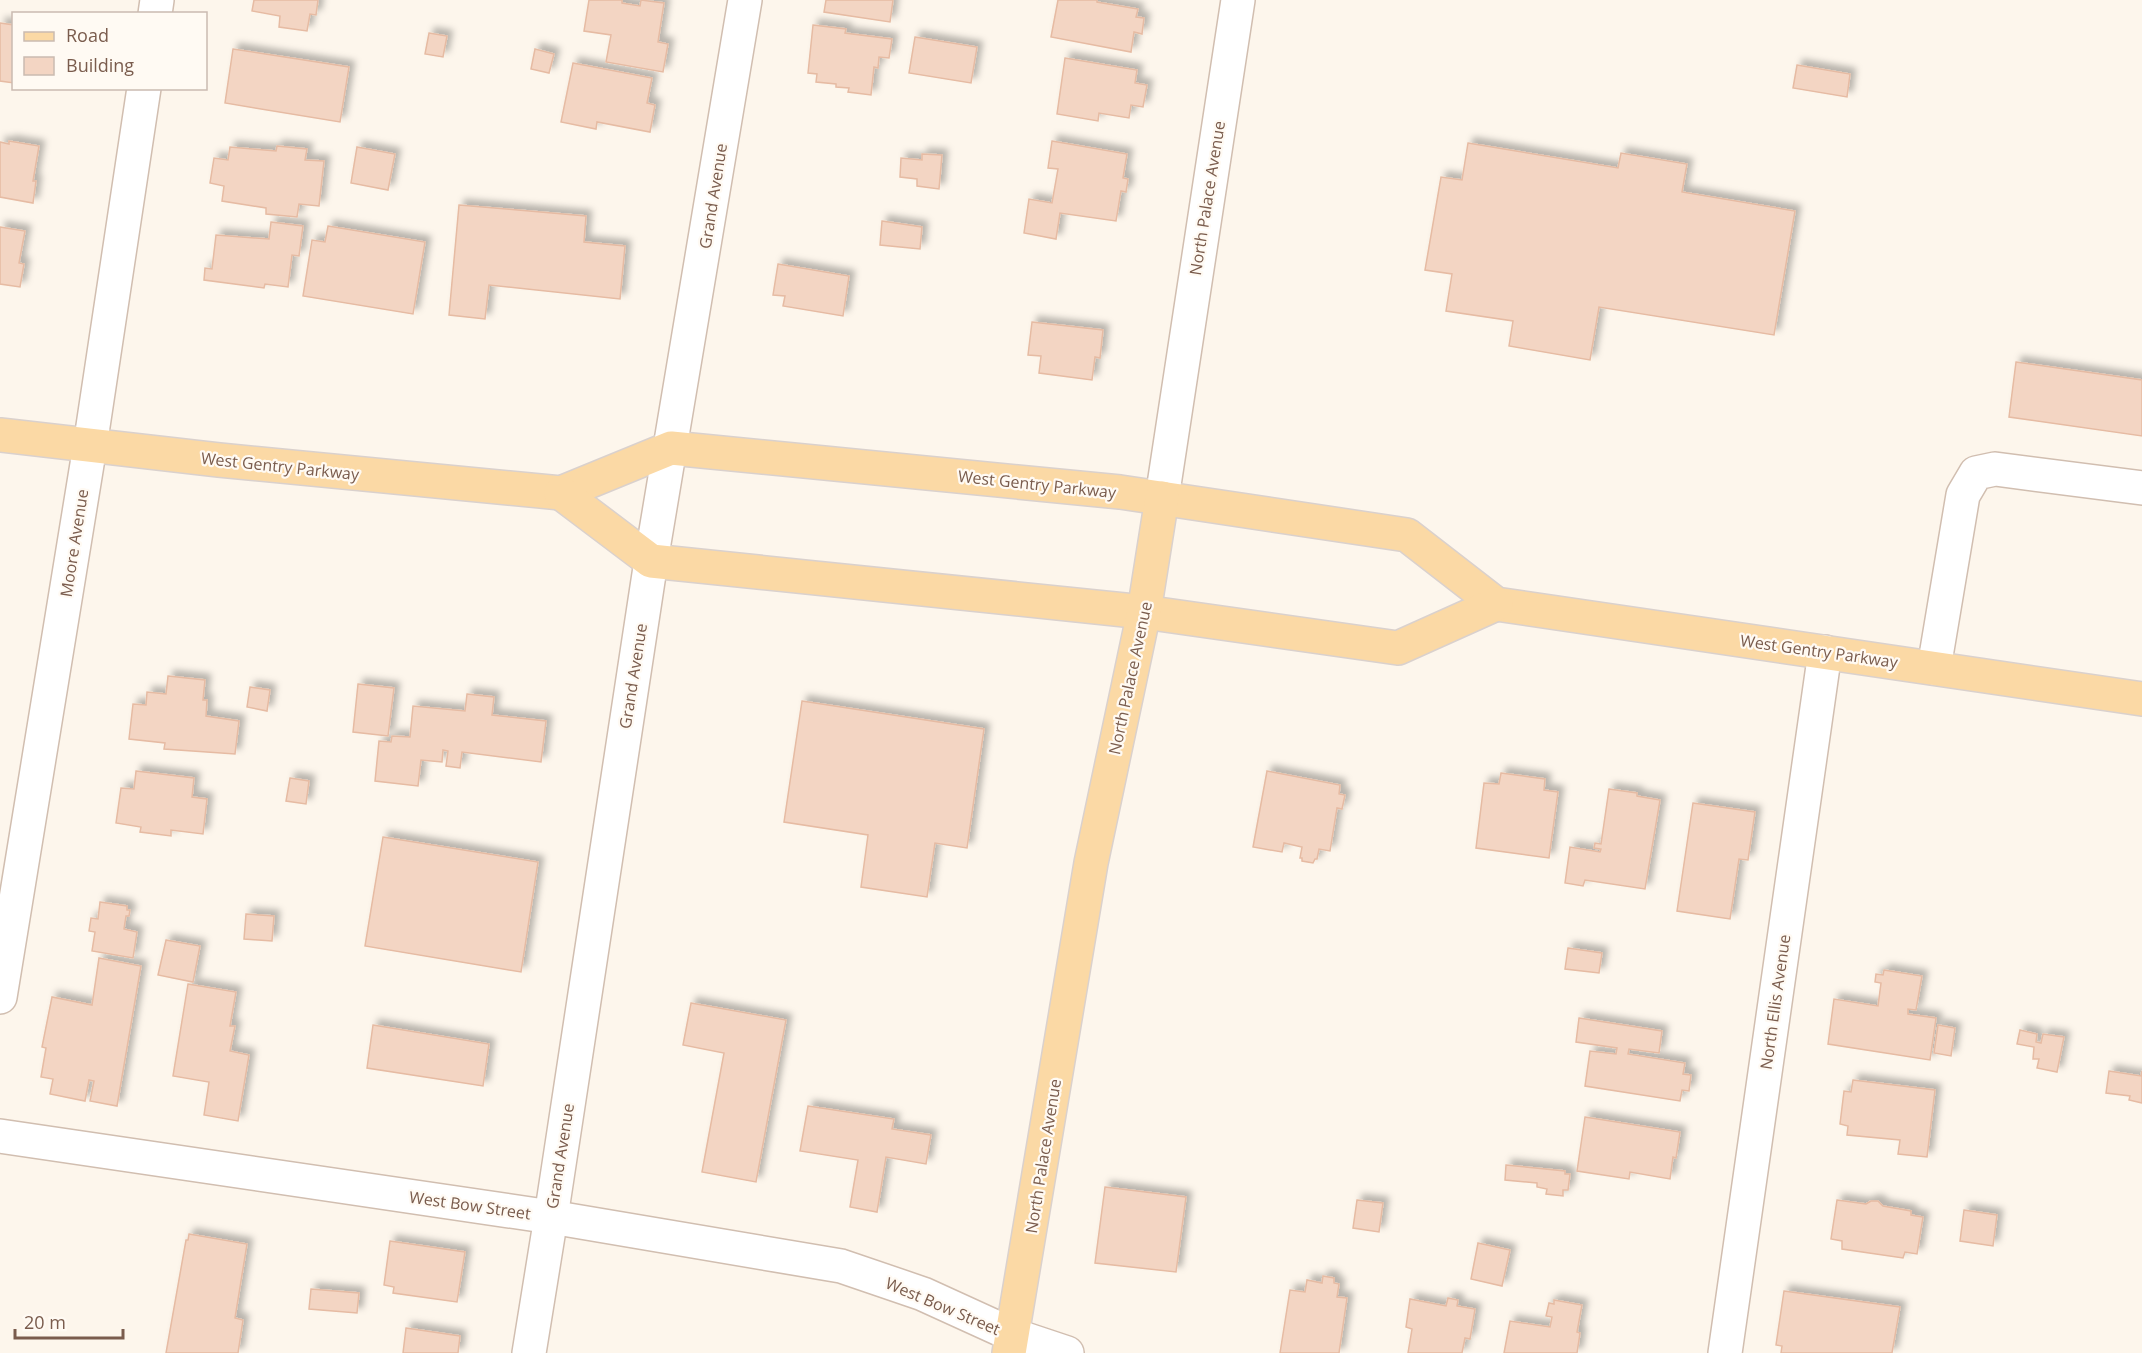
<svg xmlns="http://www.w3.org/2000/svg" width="2142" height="1353" viewBox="0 0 2142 1353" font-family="'Open Sans',sans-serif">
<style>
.building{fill:#f3d5c3;stroke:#e6bba3;stroke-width:1.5;filter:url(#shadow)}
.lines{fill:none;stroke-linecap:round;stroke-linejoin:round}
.minor-casing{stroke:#d1beb0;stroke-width:36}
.major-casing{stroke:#dad1cd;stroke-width:36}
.minor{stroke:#fff;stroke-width:33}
.major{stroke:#fbd9a5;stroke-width:33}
.labels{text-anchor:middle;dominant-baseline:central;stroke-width:4.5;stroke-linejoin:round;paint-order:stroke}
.street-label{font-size:16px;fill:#7a5c4d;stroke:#fffaf3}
</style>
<defs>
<filter id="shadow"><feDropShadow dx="5.5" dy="-5.5" stdDeviation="3" flood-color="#0004"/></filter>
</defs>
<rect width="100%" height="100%" fill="#fdf6ec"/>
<g class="building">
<polygon points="254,0 318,0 316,15 310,14 307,31 279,27 280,16 252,11"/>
<polygon points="589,0 622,0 622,3 640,6 641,0 664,3 658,42 668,44 663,72 606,62 611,35 584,31"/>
<polygon points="826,0 893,0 890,22 824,12"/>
<polygon points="1058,0 1097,0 1097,2 1138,9 1136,17 1144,18 1142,34 1134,32 1131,52 1051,37"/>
<polygon points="0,23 14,25 14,83 0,81"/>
<polygon points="813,25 846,29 845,33 892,39 889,58 879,57 878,68 874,67 871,95 848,92 849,88 836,87 836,84 816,82 817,74 808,73"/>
<polygon points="429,33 447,36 443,57 425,54"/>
<polygon points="915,37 977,47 971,83 909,73"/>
<polygon points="233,49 349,67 340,122 225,103"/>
<polygon points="535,49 554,54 549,73 531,69"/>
<polygon points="1065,58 1137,70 1135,83 1147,85 1143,107 1131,105 1129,118 1099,113 1098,121 1057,114"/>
<polygon points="573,63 652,78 647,103 655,105 650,132 597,122 596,129 561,122"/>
<polygon points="1797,65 1850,74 1847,97 1793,88"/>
<polygon points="9,141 39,146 33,181 36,181 33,203 0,197 0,142 9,144"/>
<polygon points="1052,141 1127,154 1123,178 1128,179 1126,192 1121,191 1116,221 1060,213 1056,239 1024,233 1029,199 1052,203 1058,169 1048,168"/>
<polygon points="1468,143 1618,168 1621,153 1687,164 1682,192 1795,211 1774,335 1599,307 1590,360 1509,346 1513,321 1446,311 1452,274 1425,270 1441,177 1462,180"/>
<polygon points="277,146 307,149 305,160 324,161 319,206 299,204 297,217 266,214 266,208 222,201 224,186 210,183 214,158 228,160 230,147 276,151"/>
<polygon points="357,147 395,154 388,190 351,183"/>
<polygon points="922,154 942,155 939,189 917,186 917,179 900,177 901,158 922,160"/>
<polygon points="459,205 586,216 584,242 625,246 620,299 489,285 485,319 449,315"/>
<polygon points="882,221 922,227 920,249 880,245"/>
<polygon points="271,222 303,226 299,256 292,255 288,287 265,284 264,288 204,280 205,268 212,269 216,235 269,239"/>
<polygon points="328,226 425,242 413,314 303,296 312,240 325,242"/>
<polygon points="0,227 25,231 19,263 24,264 20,287 0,284"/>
<polygon points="778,264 849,276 843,316 783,306 785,296 773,295"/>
<polygon points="1032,322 1103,330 1100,358 1095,357 1092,380 1039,373 1041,356 1028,355"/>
<polygon points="2016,362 2142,380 2142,436 2009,417"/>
<polygon points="168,676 205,680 203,700 207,700 206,716 239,721 235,754 164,749 165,743 129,739 133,704 146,705 147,692 166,694"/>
<polygon points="358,684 394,688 388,736 353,732"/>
<polygon points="250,687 270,690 267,711 247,707"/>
<polygon points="467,694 494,697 492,715 546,721 541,762 462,752 460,768 446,766 448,751 443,750 442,762 421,760 418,786 375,781 379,741 391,742 392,736 410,737 413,706 465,711"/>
<polygon points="802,701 984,729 967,848 935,843 927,897 861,887 868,835 784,822"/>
<polygon points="136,771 194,778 192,797 207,799 203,834 171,830 171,836 140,832 141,827 116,823 121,788 134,789"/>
<polygon points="1267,771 1340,785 1339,794 1345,795 1342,809 1337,808 1330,851 1319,849 1317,859 1315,859 1313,863 1302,861 1302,858 1300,858 1302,847 1284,843 1282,852 1253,847"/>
<polygon points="1501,773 1545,779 1544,790 1558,792 1549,858 1476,848 1484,783 1499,784"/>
<polygon points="290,778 309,781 306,804 286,801"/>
<polygon points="1609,789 1637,793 1637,796 1660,800 1645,889 1585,880 1583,886 1565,883 1570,847 1600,852 1601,849 1594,848 1595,843 1601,844"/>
<polygon points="1693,803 1755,812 1748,860 1739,859 1730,919 1677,911"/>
<polygon points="383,837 538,862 521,972 365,946"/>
<polygon points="100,902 127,906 127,910 130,910 129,916 126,916 124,929 137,932 133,958 92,951 95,932 89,931 91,918 98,919"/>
<polygon points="246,914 274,916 272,941 244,939"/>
<polygon points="166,940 200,946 193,982 158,975"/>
<polygon points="1568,948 1602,953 1599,973 1565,969"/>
<polygon points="99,958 141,966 117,1106 90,1101 94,1081 89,1080 85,1101 50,1094 53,1079 41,1077 46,1048 42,1047 52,997 92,1005"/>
<polygon points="1884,970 1922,976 1916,1010 1908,1009 1908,1014 1936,1018 1930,1060 1828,1044 1834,999 1878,1006 1881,983 1875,982 1876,974 1883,975"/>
<polygon points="188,984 236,992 230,1026 235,1026 230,1051 249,1055 238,1121 204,1115 209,1082 173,1076"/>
<polygon points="691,1003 786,1020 756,1182 702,1172 724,1053 683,1045"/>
<polygon points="1579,1018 1662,1031 1659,1053 1629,1049 1628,1054 1685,1063 1683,1074 1691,1075 1689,1091 1682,1090 1680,1101 1585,1086 1590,1051 1616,1054 1617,1048 1576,1042"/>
<polygon points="373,1025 489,1044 483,1086 367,1068"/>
<polygon points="1938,1025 1955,1028 1951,1056 1934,1053"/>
<polygon points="2020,1030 2037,1034 2036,1042 2041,1043 2043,1034 2064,1037 2057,1072 2037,1068 2039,1059 2033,1059 2034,1047 2017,1044"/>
<polygon points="2109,1071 2141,1076 2142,1071 2142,1103 2129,1100 2130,1096 2106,1093"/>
<polygon points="1853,1080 1935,1090 1927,1157 1898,1154 1900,1140 1847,1135 1848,1126 1840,1124 1844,1091 1851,1092"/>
<polygon points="808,1106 894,1119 892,1129 931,1135 926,1164 886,1157 877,1212 850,1207 858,1160 800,1151"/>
<polygon points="1585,1117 1680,1132 1676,1158 1673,1157 1670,1179 1630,1172 1629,1179 1577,1171"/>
<polygon points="1506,1165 1565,1171 1565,1174 1570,1174 1568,1190 1563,1190 1563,1196 1546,1194 1547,1189 1537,1187 1537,1183 1505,1180"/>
<polygon points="1105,1187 1186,1197 1176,1272 1095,1263"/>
<polygon points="1357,1200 1383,1203 1379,1232 1353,1228"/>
<polygon points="1837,1200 1866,1204 1871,1201 1878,1201 1883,1206 1911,1211 1911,1215 1923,1217 1917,1254 1905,1252 1903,1258 1842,1249 1842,1241 1831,1239"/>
<polygon points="1964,1210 1997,1215 1993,1246 1960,1241"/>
<polygon points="189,1234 247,1244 235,1318 243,1320 238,1353 166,1353 186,1240 188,1240"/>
<polygon points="390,1241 465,1252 457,1302 393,1293 394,1287 384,1285"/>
<polygon points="1478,1243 1510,1250 1502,1286 1471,1279"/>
<polygon points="1323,1276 1334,1278 1334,1283 1339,1284 1337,1297 1347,1298 1339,1353 1280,1353 1290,1290 1305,1292 1307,1280 1322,1283"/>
<polygon points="311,1289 359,1293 357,1313 309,1309"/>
<polygon points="1784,1291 1900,1307 1892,1353 1781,1353 1782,1346 1776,1345"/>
<polygon points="1448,1298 1458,1300 1457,1306 1475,1309 1470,1339 1465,1338 1462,1353 1408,1353 1412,1329 1406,1327 1410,1299 1446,1306"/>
<polygon points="1554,1300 1582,1305 1577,1332 1580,1333 1577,1353 1504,1353 1510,1321 1550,1327 1552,1317 1546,1316 1549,1303 1554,1304"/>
<polygon points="406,1328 460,1336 458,1353 403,1353"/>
</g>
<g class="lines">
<defs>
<g id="minor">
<polyline points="155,14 157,0"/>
<polyline points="1162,498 1238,0"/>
<polyline points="1934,668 1963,495 1976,473 1995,469 2142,488"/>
<polyline points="0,997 90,446 144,88"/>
<polyline points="0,1136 551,1217 841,1266 923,1294 1013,1335 1067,1353"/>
<polyline points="529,1353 551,1217 651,561 745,0"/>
<polyline points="1725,1353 1825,652"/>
</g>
<g id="major">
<polyline points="0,435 219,460 561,493 671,448 1120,492 1407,535 1496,604 2142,699"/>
<polyline points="561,493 651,561 1144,612 1398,648 1496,604"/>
<polyline points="1009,1353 1091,863 1144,612 1162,498"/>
</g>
</defs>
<use href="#minor" class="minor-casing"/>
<use href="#major" class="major-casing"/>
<use href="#minor" class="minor"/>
<use href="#major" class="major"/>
</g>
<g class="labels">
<g class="street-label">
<text transform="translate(713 196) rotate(-81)">Grand Avenue</text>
<text transform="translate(1207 198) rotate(-81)">North Palace Avenue</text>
<text transform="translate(280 466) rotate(6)">West Gentry Parkway</text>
<text transform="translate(1037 484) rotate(6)">West Gentry Parkway</text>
<text transform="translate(74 543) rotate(-81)">Moore Avenue</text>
<text transform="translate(1819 651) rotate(8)">West Gentry Parkway</text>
<text transform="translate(633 676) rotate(-81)">Grand Avenue</text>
<text transform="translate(1130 678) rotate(-78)">North Palace Avenue</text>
<text transform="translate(1775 1002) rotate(-82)">North Ellis Avenue</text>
<text transform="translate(560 1156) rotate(-81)">Grand Avenue</text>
<text transform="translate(1043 1156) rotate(-81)">North Palace Avenue</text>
<text transform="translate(470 1205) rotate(8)">West Bow Street</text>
<text transform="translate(943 1306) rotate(23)">West Bow Street</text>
</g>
</g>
<rect x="12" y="12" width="195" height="78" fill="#fffaf3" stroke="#cabbb1" stroke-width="1.5"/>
<rect x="24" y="32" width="30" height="9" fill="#fbd9a5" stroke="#cabbb1" stroke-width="1.5"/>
<text x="66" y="42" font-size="18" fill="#7a5c4d">Road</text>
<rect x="24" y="57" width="30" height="18" fill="#f3d5c3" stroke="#cabbb1" stroke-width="1.5"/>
<text x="66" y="72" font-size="18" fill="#7a5c4d">Building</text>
<path d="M15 1329v9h108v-9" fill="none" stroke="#7a5c4d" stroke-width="3"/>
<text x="24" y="1329" font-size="18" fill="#7a5c4d" stroke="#fffaf3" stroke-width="4.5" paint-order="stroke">20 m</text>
</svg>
